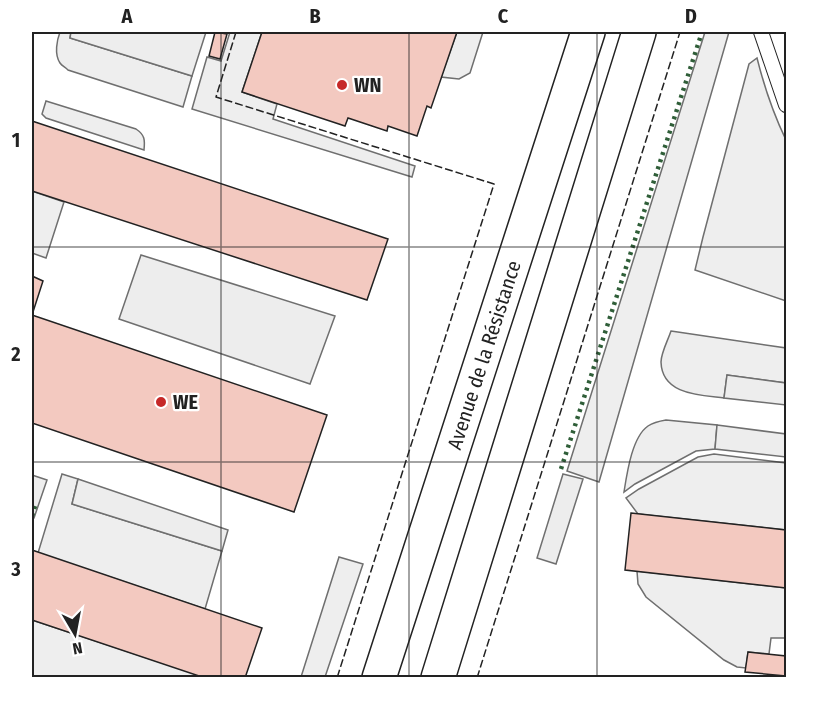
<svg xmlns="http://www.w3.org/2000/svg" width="818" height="709" viewBox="0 0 818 709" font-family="'Fira Sans Condensed',sans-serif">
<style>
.green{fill:#eee;stroke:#6f6f6f;stroke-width:1.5}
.parking{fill:#ededed;stroke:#6f6f6f;stroke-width:1.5}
.building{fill:#f3c9c0;stroke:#222;stroke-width:1.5}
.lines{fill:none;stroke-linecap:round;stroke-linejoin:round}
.lane-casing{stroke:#222;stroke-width:16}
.primary-casing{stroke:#222;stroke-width:36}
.lane{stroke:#fff;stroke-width:14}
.primary{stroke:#fff;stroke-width:33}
.hedge{stroke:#2f5e38;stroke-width:4.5;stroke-dasharray:3 4.5;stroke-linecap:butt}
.fence{stroke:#222;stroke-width:1.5;stroke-dasharray:8 3;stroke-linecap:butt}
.grid{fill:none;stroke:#222;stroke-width:1.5;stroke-opacity:0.55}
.poi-dot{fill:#c62828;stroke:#fff;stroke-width:2}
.labels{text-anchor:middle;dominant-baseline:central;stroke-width:4.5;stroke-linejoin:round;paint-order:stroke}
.poi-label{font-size:20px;font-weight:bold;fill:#222;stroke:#fff;text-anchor:start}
.street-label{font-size:20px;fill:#222;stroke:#fff}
.neatline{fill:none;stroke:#222;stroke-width:2}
.grid-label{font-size:20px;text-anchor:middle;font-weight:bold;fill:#222}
</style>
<rect width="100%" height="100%" fill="#fff"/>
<g class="green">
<path d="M60,32H71L70,38L192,76L183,107L68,70C65,67 62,66 60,63C54,54 57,40 60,32Z"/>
<polygon points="230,32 262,32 242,92 277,104 273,119 415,166 412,177 192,109 207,57 221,61"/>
<polygon points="457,32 483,32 470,73 459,79 441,77"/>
<polygon points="705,32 729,32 599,482 567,471"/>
<path d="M757,58C764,86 773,113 786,140V301L695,270L703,237L749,64Z"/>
<path d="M46,101L136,129C145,135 145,140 144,150L46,118L42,114Z"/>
<polygon points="32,191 64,202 46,258 32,253"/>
<path d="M671,331L786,348V383L727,375L724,398C700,395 662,395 661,362C661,353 668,340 671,331Z"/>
<path d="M666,420L717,425L715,449L696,451L635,484L624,492C627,473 632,437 648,426C654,422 660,421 666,420Z"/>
<polygon points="714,454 786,463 786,530 638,514 626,498 639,489 698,457"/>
<polygon points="62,474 78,479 72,504 222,551 205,609 38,553"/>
<polygon points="32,475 47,480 34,518 32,518"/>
<polygon points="339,557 363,564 325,677 301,677"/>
<polygon points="637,571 786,588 786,638 771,638 769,654 748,652 746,668 737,667 724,660 646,597 638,584"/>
<polygon points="32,620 205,677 32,677"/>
</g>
<g class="parking">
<polygon points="71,32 206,32 192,76 70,38"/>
<polygon points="141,255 335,316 310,384 119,319"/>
<polygon points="727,375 786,383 786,405 724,398"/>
<polygon points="717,425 786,434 786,457 715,449"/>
<polygon points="563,474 583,479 556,564 537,558"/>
<polygon points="78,479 228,530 222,551 72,504"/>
</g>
<g class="building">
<polygon points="215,32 227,34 220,59 209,56"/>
<polygon points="262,32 457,32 431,108 427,106 417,136 388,126 387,131 348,118 345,126 242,92"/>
<polygon points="32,121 388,239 367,300 32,191"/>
<polygon points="32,276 43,281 32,315 327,415 294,512 32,423"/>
<polygon points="631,513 786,530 786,588 625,570"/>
<polygon points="32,550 262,628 245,678 205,678 32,620"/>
<polygon points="748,652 786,656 786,676 745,672"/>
</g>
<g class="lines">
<defs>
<polyline id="lane" points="761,32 786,105"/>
<g id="primary">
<polyline points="379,678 588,32"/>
<polyline points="438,678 639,32"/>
</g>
</defs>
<use href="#lane" class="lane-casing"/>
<use href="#primary" class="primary-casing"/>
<use href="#lane" class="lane"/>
<use href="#primary" class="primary"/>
<g class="hedge">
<polyline points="561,469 702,32"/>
<polyline points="32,516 35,506"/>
</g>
<g class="fence">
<polyline points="236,32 216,97 494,184 337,678"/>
<polyline points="477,678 680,32"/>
</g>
</g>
<path class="grid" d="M221,32V678M409,32V678M597,32V678M32,247H786M32,462H786"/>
<g class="poi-dot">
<circle cx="342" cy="85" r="6"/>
<circle cx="161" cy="402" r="6"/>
</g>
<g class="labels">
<g class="poi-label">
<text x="354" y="85">WN</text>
<text x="173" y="402">WE</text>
</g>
<g class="street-label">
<text transform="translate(484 355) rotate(-72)">Avenue de la Résistance</text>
</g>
</g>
<rect width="818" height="709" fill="none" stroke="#ffffff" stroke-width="66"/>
<g transform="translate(75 634) rotate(170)" stroke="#ffffff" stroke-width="4.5" paint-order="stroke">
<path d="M0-4.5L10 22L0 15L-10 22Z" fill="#222222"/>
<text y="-9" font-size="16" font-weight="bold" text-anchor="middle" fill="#222222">N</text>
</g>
<rect x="33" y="33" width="752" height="643" class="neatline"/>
<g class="grid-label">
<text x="127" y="23">A</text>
<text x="315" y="23">B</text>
<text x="503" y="23">C</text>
<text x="691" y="23">D</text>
<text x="16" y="147">1</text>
<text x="16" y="361">2</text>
<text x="16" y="576">3</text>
</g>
</svg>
